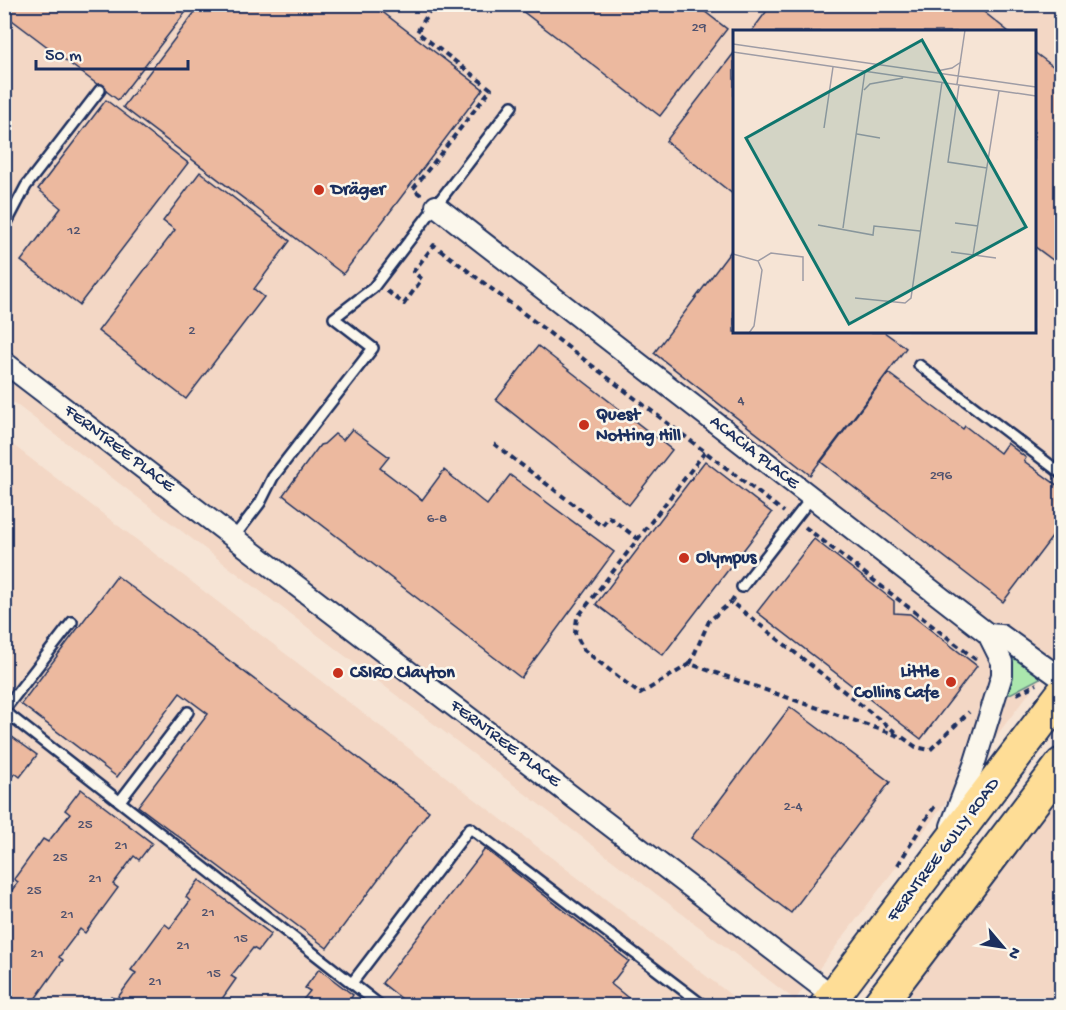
<svg xmlns="http://www.w3.org/2000/svg" width="1066" height="1010" viewBox="0 0 1066 1010" font-family="'Gochi Hand',sans-serif">
<style>
.built{fill:#f3d7c5;fill-rule:evenodd}
.green{fill:#abe7ad;stroke:#638b86;stroke-width:1.5}
.building{fill:#ecb99f;stroke:#1b2f5e;stroke-width:1.5}
.lines{fill:none;stroke-linecap:round;stroke-linejoin:round}
.lane-casing{stroke:#1b2f5e;stroke-width:14}
.street-casing{stroke:#1b2f5e;stroke-width:24}
.primary-casing{stroke:#1b2f5e;stroke-width:36}
.path{stroke:#1b2f5e;stroke-width:4;stroke-dasharray:6 4.5;stroke-linecap:butt}
.lane{stroke:#fbf7ec;stroke-width:9}
.street{stroke:#fbf7ec;stroke-width:20}
.primary{stroke:#fedd96;stroke-width:32}
.poi-dot{fill:#c8321e;stroke:#fbf7ec;stroke-width:2}
.labels{text-anchor:middle;dominant-baseline:central;stroke-width:5;stroke-linejoin:round;paint-order:stroke}
.number-label{font-size:15px;fill:#4f526e}
.poi-label{font-size:18px;font-weight:bold;fill:#1b2f5e;stroke:#fbf7ec;text-anchor:start}
.street-label{font-size:18px;fill:#1b2f5e;stroke:#fbf7ec}
.inset-road{fill:none;stroke:#9e9ca5;stroke-width:1.5}
.view{fill:#0f766e;fill-opacity:0.15;stroke:#0f766e;stroke-width:3}
.inset-edge{fill:none;stroke:#1b2f5e;stroke-width:3}
</style>
<rect width="100%" height="100%" fill="#f6e4d5"/>
<filter id="ink" filterUnits="userSpaceOnUse"><feTurbulence type="fractalNoise" baseFrequency=".0167" numOctaves="2"/><feDisplacementMap in="SourceGraphic" scale="12" xChannelSelector="R" yChannelSelector="G"/><feConvolveMatrix kernelMatrix="1 2 1 2 8 2 1 2 1" color-interpolation-filters="sRGB"/></filter>
<g filter="url(#ink)">
<g class="built">
<path d="M4,5H1061V651L795,1000L5,396ZM734,32H1034V332H734Z"/>
<polygon points="5,439 744,1005 5,1005"/>
<polygon points="1061,770 1061,1005 879,1005"/>
</g>
<polygon class="green" points="1013,652 1044,676 1006,696 1013,675 1010,655"/>
<g class="building">
<polygon points="6,4 192,4 118,100 4,14"/>
<polygon points="201,4 372,4 483,89 343,274 123,107"/>
<polygon points="513,4 695,4 727,29 660,116"/>
<polygon points="772,4 974,4 1009,32 751,32"/>
<polygon points="1034,52 1062,73 1062,267 1034,246"/>
<polygon points="734,53 734,195 666,141"/>
<polygon points="106,100 188,163 79,305 21,261 61,208 38,189"/>
<polygon points="200,172 290,241 254,289 264,297 186,399 98,331 175,230 163,221"/>
<polygon points="734,247 734,332 884,332 906,348 810,475 654,353"/>
<polygon points="538,346 672,450 629,505 496,400"/>
<polygon points="888,373 963,429 965,426 1000,453 1007,443 1026,458 1024,461 1062,489 1062,524 1003,602 821,462"/>
<polygon points="352,429 389,457 380,468 422,500 444,470 487,505 510,475 614,552 521,678 283,495 320,445 324,444 335,434 343,440"/>
<polygon points="705,461 772,513 663,655 596,604"/>
<polygon points="814,539 894,601 894,613 910,614 977,666 921,739 757,612"/>
<polygon points="117,576 429,811 327,948 138,806 208,714 180,693 117,777 21,704"/>
<polygon points="790,707 890,782 791,913 691,838"/>
<polygon points="4,731 37,755 20,777 15,773 4,787"/>
<polygon points="81,789 152,843 139,860 134,856 113,884 118,888 85,933 80,929 59,957 63,960 30,1006 4,1006 4,901 18,882 14,879 43,839 48,842 70,814 65,810"/>
<polygon points="485,849 629,961 611,984 638,1006 411,1006 382,983"/>
<polygon points="199,880 271,934 258,951 253,948 231,976 236,979 217,1006 104,1006 111,997 116,1000 136,973 131,970 165,924 170,928 190,901 186,897"/>
<polygon points="319,969 353,995 346,1006 298,1006 310,991 305,988"/>
</g>
<g class="lines">
<defs>
<g id="lane">
<polyline points="4,228 26,186 100,90"/>
<polyline points="919,365 1062,474"/>
<polyline points="234,537 260,503 273,477 373,348 334,318 373,288 512,106"/>
<polyline points="742,587 812,497"/>
<polyline points="4,710 72,622"/>
<polyline points="4,711 381,1006"/>
<polyline points="120,801 188,712"/>
<polyline points="352,983 470,828 704,1006"/>
</g>
<g id="street">
<polyline points="436,206 988,634 1002,662 1002,675 974,765 951,826"/>
<polyline points="4,362 833,996"/>
<polyline points="988,634 1001,635 1062,679"/>
</g>
<g id="primary">
<polyline points="826,1006 1062,694"/>
<polyline points="878,1006 1062,764"/>
</g>
</defs>
<use href="#lane" class="lane-casing"/>
<use href="#street" class="street-casing"/>
<use href="#primary" class="primary-casing"/>
<g class="path">
<polyline points="421,195 413,189 491,89 417,32 434,4"/>
<polyline points="387,291 404,304 422,279 413,272 434,245 784,512"/>
<polyline points="494,444 602,526 609,517 638,539"/>
<polyline points="705,452 577,618 575,633 584,650 640,694 690,664 902,737 916,747 930,750 969,712"/>
<polyline points="805,527 979,662"/>
<polyline points="734,597 731,602 899,735"/>
<polyline points="690,664 709,621 731,602"/>
<polyline points="1017,694 1037,684"/>
<polyline points="898,865 924,822 937,803"/>
</g>
<use href="#lane" class="lane"/>
<use href="#street" class="street"/>
<use href="#primary" class="primary"/>
</g>
</g>
<g class="poi-dot">
<circle cx="319" cy="190" r="6"/>
<circle cx="584" cy="425" r="6"/>
<circle cx="684" cy="558" r="6"/>
<circle cx="338" cy="673" r="6"/>
<circle cx="951" cy="682" r="6"/>
</g>
<g class="labels">
<g class="number-label">
<text x="699" y="28">29</text>
<text x="74" y="231">12</text>
<text x="192" y="331">2</text>
<text x="741" y="401">4</text>
<text x="941" y="476">296</text>
<text x="437" y="519">6-8</text>
<text x="793" y="807">2-4</text>
<text x="85" y="825">25</text>
<text x="121" y="846">21</text>
<text x="60" y="858">25</text>
<text x="95" y="879">21</text>
<text x="34" y="891">25</text>
<text x="208" y="913">21</text>
<text x="67" y="915">21</text>
<text x="241" y="939">15</text>
<text x="183" y="946">21</text>
<text x="37" y="954">21</text>
<text x="214" y="974">15</text>
<text x="155" y="982">21</text>
</g>
<g class="poi-label">
<text x="331" y="190">Dräger</text>
<text x="596" y="415">Quest<tspan x="596" dy="21">Notting Hill</tspan></text>
<text x="696" y="558">Olympus</text>
<text x="939" y="672" text-anchor="end">Little<tspan x="939" dy="21">Collins Cafe</tspan></text>
<text x="350" y="673">CSIRO Clayton</text>
</g>
<g class="street-label">
<text transform="translate(119 449) rotate(37)">FERNTREE PLACE</text>
<text transform="translate(754 453) rotate(38)">ACACIA PLACE</text>
<text transform="translate(505 744) rotate(37)">FERNTREE PLACE</text>
<text transform="translate(944 850) rotate(-53)">FERNTREE GULLY ROAD</text>
</g>
</g>
<g transform="translate(733 30)">
<rect width="303" height="303" fill="#f6e4d5"/>
<path class="inset-road" d="M0,14L303,57M0,22L303,66M204,41L219,38L228,32M224,54L232,0M226,55L215,132L254,138M131,60L137,54L170,48M91,98L100,37M124,104L147,108M222,193L245,196M85,195L140,205L141,196L187,201M110,198L132,41M218,222L263,228M0,224L25,231L38,223L70,227V251M240,225L266,61M122,268L172,273L178,268L209,52M16,303L21,296L29,240L25,231"/>
<path class="view" d="M189,10L293,197L116,294L13,108Z"/>
<rect width="303" height="303" class="inset-edge"/>
</g>
<rect width="1066" height="1010" fill="none" stroke="#fbf7ec" stroke-width="24"/>
<rect x="12" y="12" width="1042" height="986" fill="none" stroke="#1b2f5e" stroke-width="2" filter="url(#ink)"/>
<g transform="translate(1003 947) rotate(119)" stroke="#fbf7ec" stroke-width="4.5" paint-order="stroke">
<path d="M0-4.5L10 22L0 15L-10 22Z" fill="#1b2f5e"/>
<text y="-9" font-size="16" font-weight="bold" text-anchor="middle" fill="#1b2f5e">N</text>
</g>
<path d="M36 60v9h152v-9" fill="none" stroke="#1b2f5e" stroke-width="3"/>
<text x="45" y="60" font-size="18" fill="#1b2f5e" stroke="#fbf7ec" stroke-width="4.5" paint-order="stroke">50 m</text>
</svg>
